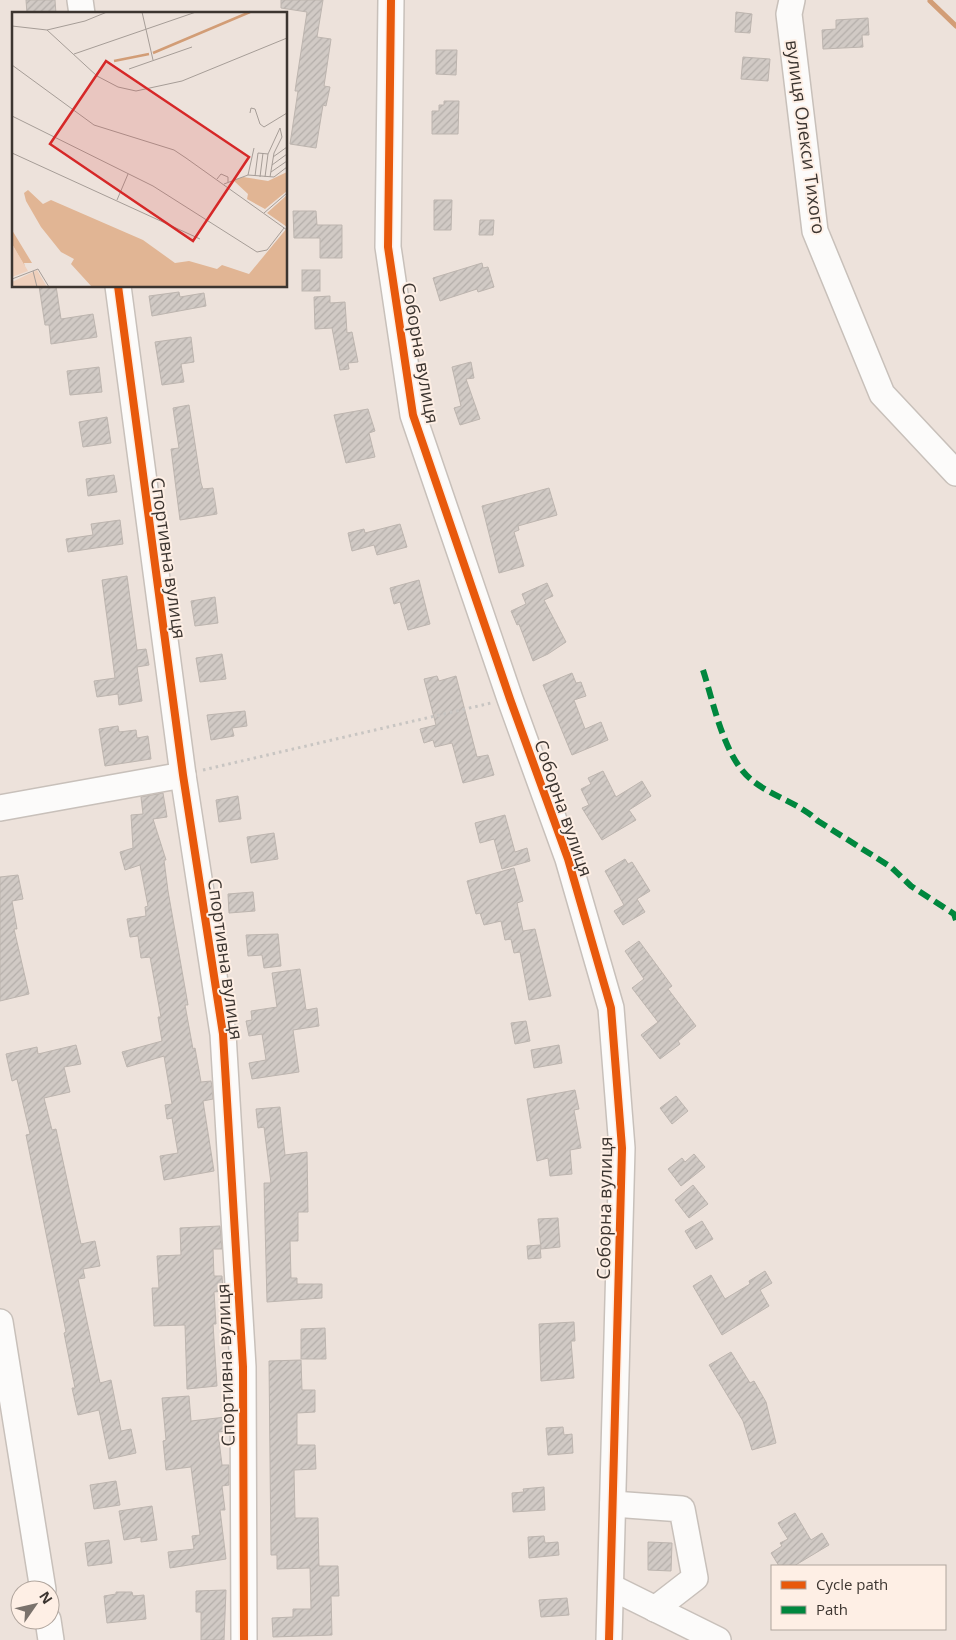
<svg xmlns="http://www.w3.org/2000/svg" width="956" height="1640" viewBox="0 0 956 1640" font-family="'Open Sans',sans-serif">
<style>
.lines{fill:none;stroke-linecap:round;stroke-linejoin:round}
.stream{stroke:#d29d76;stroke-width:5}
.building{fill:url(#building-hatch);stroke:#bdb5af}
.minor-casing{stroke:#c8c0ba;stroke-width:28}
.path{stroke:#c8c5c2;stroke-width:3;stroke-dasharray:2.5 4;stroke-linecap:butt}
.minor{stroke:#fcfbfa;stroke-width:25}
.quiet{stroke:#00873e;stroke-width:6;stroke-dasharray:12 6;stroke-linecap:butt}
.cycleway-casing{stroke:#feefe5;stroke-width:11}
.cycleway{stroke:#e8590c;stroke-width:8}
.labels{text-anchor:middle;dominant-baseline:central;stroke-width:4;stroke-linejoin:round;paint-order:stroke}
.street-label{font-size:18px;fill:#3c3530;stroke:#feefe5}
.inset-river{fill:none;stroke:#d29d76;stroke-width:2.5}
.inset-road{fill:none;stroke:#a69d97;stroke-width:1}
.view{fill:#d62828;fill-opacity:0.15;stroke:#d62828;stroke-width:2.5}
.inset-edge{fill:none;stroke:#3c3530;stroke-width:2.5}
</style>
<defs>
<pattern id="building-hatch" width="6" height="6" patternUnits="userSpaceOnUse" patternTransform="scale(1.25)"><rect width="6" height="6" fill="#d1cac5"/><path d="M-1 1l2-2M0 6l6-6M5 7l2-2" fill="none" stroke="#b4aeaa"/></pattern>
</defs>
<rect width="100%" height="100%" fill="#ede2db"/>
<g class="lines">
<polyline class="stream" points="930,1 956,26"/>
</g>
<g class="building">
<polygon points="26,0 55,0 56,14 27,14"/>
<polygon points="281,0 323,0 317,37 331,39 324,86 330,87 326,106 323,105 316,148 290,144 298,91 295,91 307,12 281,8"/>
<polygon points="736,12 752,14 750,33 735,32"/>
<polygon points="868,18 869,35 862,35 863,47 823,49 822,30 836,29 836,20"/>
<polygon points="436,50 457,50 456,75 436,74"/>
<polygon points="743,57 770,59 768,81 741,79"/>
<polygon points="444,101 459,101 458,134 432,134 432,111 439,111 439,105 444,105"/>
<polygon points="434,200 452,200 451,230 434,230"/>
<polygon points="293,211 316,211 317,225 342,225 342,258 320,258 320,238 294,238"/>
<polygon points="480,220 494,220 493,235 479,235"/>
<polygon points="482,263 483,268 488,267 494,287 478,292 477,289 440,301 433,278"/>
<rect x="302" y="270" width="18" height="21"/>
<polygon points="39,286 56,286 61,319 93,314 97,337 51,344 49,325 45,325"/>
<polygon points="179,292 180,297 204,293 206,306 152,316 149,296"/>
<polygon points="330,296 330,303 345,302 347,333 352,332 358,362 348,363 349,369 340,370 332,328 315,329 314,297"/>
<polygon points="191,337 194,362 181,364 184,382 162,385 155,342"/>
<polygon points="471,362 474,378 466,379 480,419 460,425 454,408 461,406 452,367"/>
<polygon points="99,367 102,392 70,395 67,371"/>
<polygon points="189,405 201,483 203,489 213,488 217,514 180,520 171,449 179,448 173,408"/>
<polygon points="368,409 375,431 369,433 375,457 346,463 334,415"/>
<polygon points="107,417 111,443 83,447 79,422"/>
<polygon points="114,475 117,492 88,496 86,479"/>
<polygon points="549,488 557,515 518,526 519,530 514,532 524,566 499,573 482,506"/>
<polygon points="120,520 123,544 68,552 66,539 93,535 91,524"/>
<polygon points="400,524 407,547 377,555 374,545 352,551 348,533 364,529 365,533"/>
<polygon points="127,576 137,650 146,649 149,665 137,667 142,701 119,705 118,694 97,697 94,681 115,678 102,580"/>
<polygon points="419,580 430,624 408,630 400,602 394,604 390,588"/>
<polygon points="547,583 553,596 544,600 566,642 548,654 533,661 519,624 517,625 511,611 526,604 522,594"/>
<polygon points="215,597 218,623 195,626 191,601"/>
<polygon points="222,654 226,679 200,682 196,658"/>
<polygon points="572,673 576,683 581,682 586,696 574,700 585,729 601,722 608,740 572,755 543,685"/>
<polygon points="437,676 439,681 456,676 477,757 488,755 494,775 463,783 452,743 435,747 433,740 424,743 420,729 436,725 424,679"/>
<polygon points="245,711 247,726 232,728 234,736 211,740 207,715"/>
<polygon points="118,726 119,732 136,730 137,738 148,736 151,759 105,766 99,729"/>
<polygon points="603,771 616,797 642,781 651,796 629,810 636,820 602,840 582,808 589,805 581,789 591,784 588,778"/>
<polygon points="163,793 167,817 153,819 166,860 164,860 168,891 188,1005 185,1005 193,1049 195,1048 201,1082 211,1081 212,1086 213,1099 203,1101 214,1171 164,1180 160,1156 178,1153 172,1118 167,1119 165,1105 172,1104 164,1056 127,1067 122,1052 162,1041 158,1017 161,1017 150,957 141,958 138,936 130,937 127,919 146,916 145,907 148,906 140,865 125,870 120,852 133,848 131,815 143,814 141,797"/>
<polygon points="238,796 241,819 219,822 216,800"/>
<polygon points="505,815 515,852 527,848 530,861 502,869 494,839 480,843 475,823"/>
<polygon points="274,833 278,859 251,863 247,837"/>
<polygon points="625,859 628,864 632,862 650,891 637,899 645,912 623,925 614,911 624,905 605,871"/>
<polygon points="514,868 523,901 517,903 523,931 535,929 551,996 529,1000 520,952 514,953 511,939 505,940 501,921 484,925 480,913 476,914 467,881"/>
<polygon points="18,875 23,899 12,901 17,929 14,929 29,994 0,1001 0,877"/>
<polygon points="253,892 255,911 229,913 228,894"/>
<polygon points="278,934 281,966 264,968 262,955 248,956 246,935"/>
<polygon points="639,941 672,986 668,989 696,1026 678,1041 680,1044 660,1059 641,1035 658,1022 632,988 644,979 625,951"/>
<polygon points="300,969 306,1010 317,1008 319,1026 293,1030 299,1072 252,1079 249,1063 266,1060 262,1034 249,1036 246,1021 252,1020 251,1011 277,1007 272,973"/>
<polygon points="526,1021 530,1041 515,1044 511,1023"/>
<polygon points="76,1045 81,1064 64,1067 70,1092 44,1098 52,1130 56,1129 81,1244 95,1241 100,1266 83,1269 85,1278 78,1279 100,1383 111,1380 121,1431 131,1429 136,1453 109,1459 99,1410 78,1415 72,1388 75,1388 64,1333 66,1332 26,1135 30,1134 17,1079 12,1081 6,1054 37,1047 38,1054"/>
<polygon points="559,1045 562,1063 534,1068 531,1050"/>
<polygon points="575,1090 579,1109 574,1110 581,1148 570,1150 572,1174 550,1176 548,1158 537,1161 527,1099"/>
<polygon points="676,1096 688,1111 672,1124 660,1108"/>
<polygon points="280,1107 285,1155 307,1152 308,1212 298,1212 298,1241 290,1241 291,1278 297,1278 297,1284 322,1284 322,1298 267,1302 264,1183 271,1183 264,1127 258,1128 256,1109"/>
<polygon points="694,1154 705,1167 681,1186 668,1169 682,1158 685,1162"/>
<polygon points="693,1185 708,1204 689,1218 675,1200"/>
<polygon points="558,1218 560,1247 541,1249 538,1219"/>
<polygon points="702,1221 713,1239 696,1249 685,1231"/>
<polygon points="220,1226 222,1249 213,1249 214,1276 222,1276 223,1291 214,1292 216,1324 213,1324 217,1386 187,1389 185,1325 154,1326 152,1288 159,1288 157,1256 181,1255 180,1228"/>
<polygon points="540,1245 541,1258 528,1259 527,1246"/>
<polygon points="765,1271 772,1283 760,1290 769,1306 722,1335 693,1286 711,1275 725,1299 750,1284 749,1281"/>
<polygon points="574,1322 575,1341 571,1341 574,1378 541,1381 539,1324"/>
<polygon points="325,1328 326,1359 301,1359 301,1329"/>
<polygon points="731,1352 750,1383 754,1381 766,1402 776,1443 752,1450 743,1421 709,1365"/>
<polygon points="301,1360 302,1390 315,1390 315,1412 297,1413 297,1445 315,1445 316,1469 294,1470 295,1518 318,1518 319,1566 338,1566 339,1596 331,1596 332,1635 273,1637 272,1618 293,1617 293,1609 311,1609 310,1568 277,1569 277,1555 271,1555 269,1361"/>
<polygon points="189,1396 191,1421 226,1417 227,1431 218,1432 222,1465 229,1465 229,1485 222,1486 225,1510 220,1510 226,1559 170,1568 168,1552 194,1549 192,1536 200,1535 191,1467 166,1470 163,1441 166,1440 162,1398"/>
<polygon points="563,1427 564,1435 572,1434 573,1453 548,1455 546,1428"/>
<polygon points="116,1481 120,1505 94,1509 90,1485"/>
<polygon points="544,1487 545,1510 513,1512 512,1493 524,1492 523,1489"/>
<polygon points="152,1506 157,1540 141,1542 141,1537 124,1540 119,1511"/>
<polygon points="795,1513 811,1540 822,1533 829,1545 794,1566 779,1566 771,1553 782,1546 780,1543 788,1539 778,1523"/>
<polygon points="544,1536 545,1543 558,1542 559,1555 529,1558 528,1537"/>
<polygon points="109,1540 112,1563 88,1566 85,1543"/>
<polygon points="648,1542 672,1543 671,1571 648,1570"/>
<polygon points="226,1590 224,1640 201,1640 201,1612 196,1612 196,1591"/>
<polygon points="116,1592 132,1592 133,1596 144,1595 146,1619 107,1623 104,1596 116,1594"/>
<polygon points="567,1598 569,1615 541,1617 539,1600"/>
</g>
<g class="lines">
<defs>
<g id="minor">
<polyline points="80,0 82,14"/>
<polyline points="391,0 388,247 413,415 510,699 568,859 611,1008 622,1148 609,1640"/>
<polyline points="792,0 789,14 815,231 882,394 956,473"/>
<polyline points="118,286 183,775 223,1034 243,1367 244,1640"/>
<polyline points="0,808 183,775"/>
<polyline points="0,1322 43,1590"/>
<polyline points="613,1504 682,1509 695,1578 655,1609"/>
<polyline points="611,1587 718,1640"/>
<polyline points="48,1620 51,1640"/>
</g>
</defs>
<use href="#minor" class="minor-casing"/>
<polyline class="path" points="203,770 491,703"/>
<use href="#minor" class="minor"/>
<path class="quiet" d="M703,670C714,704 724,759 753,781C773,797 799,803 818,821L891,867L911,886L954,914L956,920"/>
<defs>
<g id="cycleway">
<polyline points="391,0 388,247 413,415 510,699 568,859 611,1008 622,1148 609,1640"/>
<polyline points="118,286 183,775 223,1034 243,1367 244,1640"/>
</g>
</defs>
<use href="#cycleway" class="cycleway-casing"/>
<use href="#cycleway" class="cycleway"/>
</g>
<g class="labels">
<g class="street-label">
<text transform="translate(806 137) rotate(82)">вулиця Олекси Тихого</text>
<text transform="translate(421 353) rotate(80)">Соборна вулиця</text>
<text transform="translate(169 558) rotate(82)">Спортивна вулиця</text>
<text transform="translate(564 808) rotate(71)">Соборна вулиця</text>
<text transform="translate(226 959) rotate(82)">Спортивна вулиця</text>
<text transform="translate(604 1208) rotate(-89)">Соборна вулиця</text>
<text transform="translate(225 1365) rotate(-92)">Спортивна вулиця</text>
</g>
</g>
<g transform="translate(12 12)">
<rect width="275" height="275" fill="#ede2db"/>
<path d="M275,160V179L253,197L235,187L236,182L221,168L231,165L256,169ZM16,178L31,192L39,188L131,228L163,251L177,249L205,257L210,253L237,262L275,216V275H80L59,252L62,247L49,240L29,215L14,189L12,181ZM275,183V215L255,201ZM0,218L20,251H12L13,255L0,232Z" fill="#e1b594"/>
<path d="M0,232L16,259L0,265ZM25,258L35,275H0V270Z" fill="#efd0bc"/>
<path class="inset-river" d="M141,41L238,0M102,49L137,42"/>
<path class="inset-road" d="M130,0L141,48M0,14L35,18L73,9L95,0M35,18L85,64L106,75L124,79L170,69L275,26M62,42L184,0M0,53L82,113L162,138L174,146L275,218M117,57L180,35M238,101L239,96L243,97L248,112L252,115L275,101M0,104L141,174L245,240L255,238L272,216M0,141L188,227M261,145L275,135M260,153L275,142M259,160L275,149M236,163L262,165L275,155M243,164L246,141L256,142M248,165L251,141M253,165L256,142L268,116L270,125L262,141L258,165M205,167L209,162L216,165V170M212,172L236,163L242,136M105,188L116,162M252,201L275,181M21,259L25,275M0,267L26,257L37,275"/>
<path class="view" d="M94,49L237,145L181,229L38,132Z"/>
<rect width="275" height="275" class="inset-edge"/>
</g>
<rect x="771" y="1565" width="175" height="65" fill="#feefe5" stroke="#b0a59d"/>
<rect x="781" y="1581" width="25" height="8" fill="#e8590c" stroke="#b0a59d"/>
<text x="816" y="1590" font-size="15" fill="#3c3530">Cycle path</text>
<rect x="781" y="1606" width="25" height="8" fill="#00873e" stroke="#b0a59d"/>
<text x="816" y="1615" font-size="15" fill="#3c3530">Path</text>
<g transform="translate(35 1605) rotate(56)"><circle r="24" fill="#feefe5" stroke="#b0a59d"/>
<path d="M0-4L9 19L0 12L-9 19Z" fill="#7a726c"/>
<text y="-8" font-size="14" font-weight="bold" text-anchor="middle" fill="#3c3530">N</text>
</g>
</svg>
